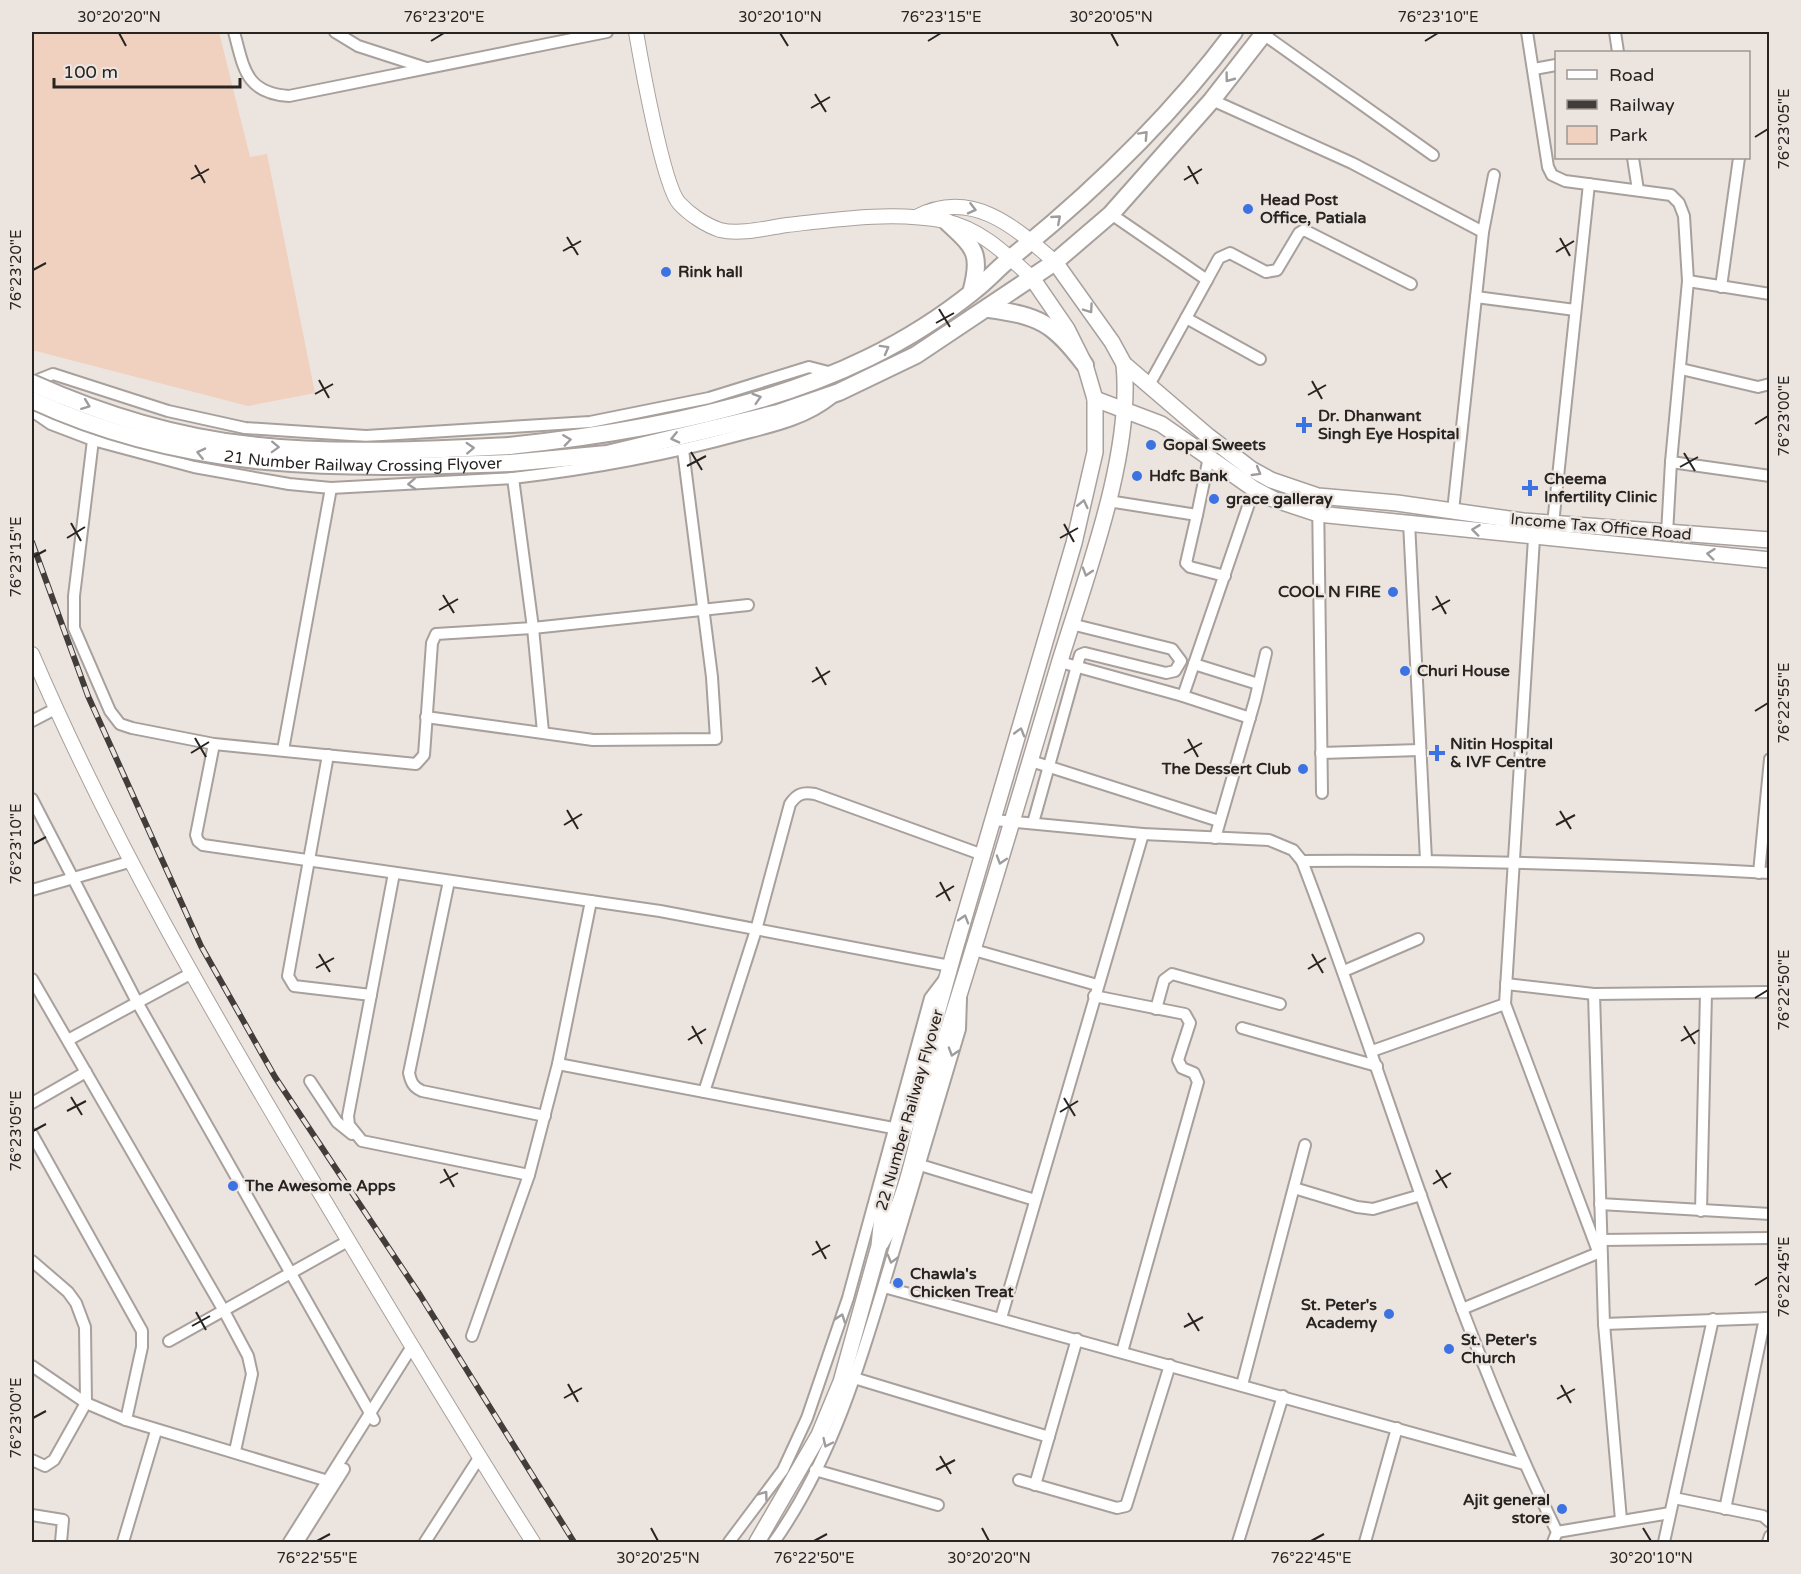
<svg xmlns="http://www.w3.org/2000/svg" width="1801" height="1574" viewBox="0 0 1801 1574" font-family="'Varela Round',sans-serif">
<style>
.green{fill:#f0d0be}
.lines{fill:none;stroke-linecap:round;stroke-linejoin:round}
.minor-casing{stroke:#a8a09c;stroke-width:14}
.tertiary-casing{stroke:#a8a09c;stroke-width:16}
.secondary-casing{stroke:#a8a09c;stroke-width:18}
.primary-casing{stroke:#a8a09c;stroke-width:20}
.minor{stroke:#fff;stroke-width:10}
.tertiary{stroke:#fff;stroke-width:14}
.secondary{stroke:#fff;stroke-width:15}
.primary{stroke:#fff;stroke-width:16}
.rail-casing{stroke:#413d3b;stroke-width:6}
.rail{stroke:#ece4df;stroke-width:4;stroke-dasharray:11;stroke-linecap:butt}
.primary-bridge-casing{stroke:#a8a09c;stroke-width:20;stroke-linecap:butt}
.primary-bridge{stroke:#fff;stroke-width:16}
.oneway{stroke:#9e9c9c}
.ticks{fill:none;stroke:#272422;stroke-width:2}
.poi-dot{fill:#3c72e2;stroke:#ece4df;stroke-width:2}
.labels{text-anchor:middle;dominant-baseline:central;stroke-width:5;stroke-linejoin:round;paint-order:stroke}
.poi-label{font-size:16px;font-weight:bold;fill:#272422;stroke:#ece4df;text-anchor:start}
.street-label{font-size:16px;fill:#272422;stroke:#ece4df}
.neatline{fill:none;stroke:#272422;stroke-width:2}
.ticks-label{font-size:15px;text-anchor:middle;fill:#272422}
</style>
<rect width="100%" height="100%" fill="#ece4df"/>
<polygon class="green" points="32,32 219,32 250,157 267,154 315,393 248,406 32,350"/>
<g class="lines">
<defs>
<g id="minor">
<path d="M234,32C244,68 245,93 289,96L607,32"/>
<polyline points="335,32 358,46 426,68"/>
<polyline points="1527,32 1548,167 1552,175 1565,181 1671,195 1679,203 1684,216 1688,281 1671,462 1667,534"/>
<polyline points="1615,32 1618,52"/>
<polyline points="1263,34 1433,155"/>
<polyline points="1534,69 1556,65"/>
<polyline points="1212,100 1352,163 1483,232"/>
<polyline points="1633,158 1638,190"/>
<polyline points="1111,214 1207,280 1149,385"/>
<polyline points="1207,280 1219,258 1230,253 1266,272 1277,270 1299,233 1304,230 1411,284"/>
<polyline points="1688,281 1770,294"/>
<polyline points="1721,287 1739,158"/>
<polyline points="1476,297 1575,310"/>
<polyline points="1186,318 1260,359"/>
<polyline points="1681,369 1758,387 1770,384"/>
<polyline points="34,389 38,380 53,374 168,411 245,428 366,436 590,422 709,398 809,367 832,373"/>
<polyline points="32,411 51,424 93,440 194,467 289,484 331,488 513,478"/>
<polyline points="93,440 74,596 74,628 110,711 120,724 132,728 214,744 416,764 424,755 432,643 436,634 533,628 748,605"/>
<polyline points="1671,462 1770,476"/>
<polyline points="1318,496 1322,793"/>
<polyline points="1108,501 1197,515 1186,563 1190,567 1225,576"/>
<polyline points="1453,511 1483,232 1494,175"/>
<polyline points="1197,515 1209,457"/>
<polyline points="1409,522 1426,860"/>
<polyline points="1553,524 1589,184"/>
<polyline points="1060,662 1183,696"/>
<polyline points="1194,664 1258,684"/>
<polyline points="426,717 593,740 716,739 712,677 683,450"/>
<polyline points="1250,718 1183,696 1254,489"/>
<polyline points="32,721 55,709"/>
<path d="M543,732L533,628L513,478C591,469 667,455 743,434C774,426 806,419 832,398"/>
<polyline points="214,744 196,835 198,841 203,845 660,911 950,966"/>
<polyline points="283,750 331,488"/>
<polyline points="1321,753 1420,750"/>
<polyline points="328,755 288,976 294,986 371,995"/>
<polyline points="1031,761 1219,821"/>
<polyline points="32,799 137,1002 374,1420"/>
<path d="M994,820L1143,834L1269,840L1293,850L1302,861C1458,860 1614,864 1770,873"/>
<polyline points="1033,823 1080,655 1085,653 1166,673 1175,671 1181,661 1172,649 1071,624"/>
<polyline points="1215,838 1255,700 1266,653"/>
<path d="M1302,861C1388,1085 1452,1317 1557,1532L1553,1542"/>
<polyline points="394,873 348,1116 349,1125 362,1141 529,1175"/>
<polyline points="1759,873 1770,759"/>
<path d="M449,881L409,1073C411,1082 413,1087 422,1091L545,1116"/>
<polyline points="32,890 129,862"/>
<polyline points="974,950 1097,985"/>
<polyline points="1344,971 1418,939"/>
<polyline points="32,979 224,1311 248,1356 252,1374 235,1451"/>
<polyline points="1506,984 1594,994"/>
<polyline points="1094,996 1185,1014 1190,1023 1178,1060 1182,1068 1194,1073 1198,1082 1122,1352"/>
<polyline points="1505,1004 1534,538"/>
<polyline points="1156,1009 1164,980 1172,974 1280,1004"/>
<polyline points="1242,1028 1377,1066"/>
<polyline points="68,1040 190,974"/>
<polyline points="1372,1051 1505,1004 1599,1254"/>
<polyline points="558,1064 893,1128"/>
<polyline points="310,1081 337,1122 352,1134"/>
<path d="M704,1092L756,930L790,804C797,794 802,792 815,794L983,855"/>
<polyline points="32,1103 86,1072"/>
<polyline points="32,1134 142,1331 142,1347 126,1420 328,1481"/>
<polyline points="920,1165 1035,1200"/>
<polyline points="1294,1188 1357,1207 1373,1209 1421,1195"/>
<polyline points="1600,1204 1770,1214"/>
<polyline points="1701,1211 1706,993"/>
<polyline points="1601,1240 1770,1238"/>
<polyline points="32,1261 68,1292 76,1303 85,1327 86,1403 54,1460 45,1466 32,1460"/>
<polyline points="884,1287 1524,1464"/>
<polyline points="1462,1309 1598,1253"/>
<polyline points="1001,1318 1143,834"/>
<polyline points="1604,1324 1769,1318"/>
<polyline points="472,1336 529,1175 558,1064 591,901"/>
<polyline points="169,1341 348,1241"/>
<polyline points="32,1366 86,1403 126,1420"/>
<polyline points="854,1378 1049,1437"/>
<polyline points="1242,1385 1305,1145"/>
<polyline points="815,1470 938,1505"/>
<polyline points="1019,1480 1117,1508 1126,1506 1170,1365"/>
<polyline points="1035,1485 1077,1339"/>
<polyline points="1674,1498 1763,1516 1770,1522"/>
<polyline points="1725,1509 1765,1318"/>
<polyline points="32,1515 63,1520 61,1542"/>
<polyline points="1621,1520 1604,1324 1594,994 1770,992"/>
<polyline points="1557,1532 1670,1513"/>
<polyline points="123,1542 156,1431"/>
<polyline points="289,1542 411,1348"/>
<polyline points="298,1542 344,1469"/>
<polyline points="425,1542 479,1458"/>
<polyline points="729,1542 783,1470 807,1418 848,1298 930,998 946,977"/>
<path d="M774,1542C834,1457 863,1355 892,1257C915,1181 938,1105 960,1029L961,998"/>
<polyline points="1238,1542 1283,1396"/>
<polyline points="1365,1542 1397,1428"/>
<polyline points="1664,1542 1713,1319"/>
<polyline points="1768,1542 1770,1536"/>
</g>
<g id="tertiary">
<path d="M636,32C641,61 663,185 679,203C689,214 705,225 720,230C740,235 767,228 787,225C839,219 894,211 945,221C980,228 1007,255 1032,278"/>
<path d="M916,217C971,188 1014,226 1055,262"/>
<path d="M32,654C112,841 213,1014 317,1188C388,1307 459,1426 533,1542"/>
</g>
<g id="secondary">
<polyline points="1055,262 1112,342 1124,364 1208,436 1251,469 1271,480 1318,496 1397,503 1523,521 1770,540"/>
<polyline points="1095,399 1161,424 1254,489 1273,499 1318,514 1770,560"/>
<path d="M881,1243C912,1192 918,1126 936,1068C979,934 1019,799 1059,664C1086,576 1133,455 1124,364"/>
<polyline points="757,1542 819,1435 841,1382 879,1246 883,1206 955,949 1074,543 1095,452 1095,399 1085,365 1067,329 1032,278"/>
</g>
<g id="primary">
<path d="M947,222C975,248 982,253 971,293"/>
<path d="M989,309C1040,316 1053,323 1085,365"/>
<path d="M509,446C626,434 762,410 868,358C905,340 943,316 975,290C988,280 999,267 1012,257C1094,191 1171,116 1234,32"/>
<polyline points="510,463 607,454 778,413 839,392 916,355 1055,262 1111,214 1212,100 1265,32"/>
</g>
</defs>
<use href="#minor" class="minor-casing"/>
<use href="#tertiary" class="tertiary-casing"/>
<use href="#secondary" class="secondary-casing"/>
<use href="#primary" class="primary-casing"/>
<use href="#minor" class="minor"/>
<use href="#tertiary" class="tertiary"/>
<use href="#secondary" class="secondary"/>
<use href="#primary" class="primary"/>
<defs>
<polyline id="rail" points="32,542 88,696 201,946 275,1077 420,1295 574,1542"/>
</defs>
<use href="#rail" class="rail-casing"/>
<use href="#rail" class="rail"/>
<defs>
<g id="primary-bridge">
<path d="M32,383C101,414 174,437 250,445C335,455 423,450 509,446"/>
<path id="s1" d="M32,400C189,473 341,469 510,463"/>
</g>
</defs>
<use href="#primary-bridge" class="primary-bridge-casing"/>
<use href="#primary-bridge" class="primary-bridge"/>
</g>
<defs><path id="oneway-chevron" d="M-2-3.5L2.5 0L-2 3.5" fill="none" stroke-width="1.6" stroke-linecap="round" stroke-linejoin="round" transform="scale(1.5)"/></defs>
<g class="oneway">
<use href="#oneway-chevron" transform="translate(1229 78) rotate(127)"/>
<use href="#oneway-chevron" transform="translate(1144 135) rotate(-47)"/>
<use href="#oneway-chevron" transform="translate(972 209) rotate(14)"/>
<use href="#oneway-chevron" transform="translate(1057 219) rotate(-41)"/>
<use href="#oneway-chevron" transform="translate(1089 309) rotate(55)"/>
<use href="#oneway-chevron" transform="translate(885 349) rotate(-29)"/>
<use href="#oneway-chevron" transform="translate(757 398) rotate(-17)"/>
<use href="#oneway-chevron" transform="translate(86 405) rotate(21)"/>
<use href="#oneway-chevron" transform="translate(675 438) rotate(167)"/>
<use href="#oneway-chevron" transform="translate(567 440) rotate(-8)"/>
<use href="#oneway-chevron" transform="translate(275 447) rotate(2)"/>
<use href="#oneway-chevron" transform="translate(470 448) rotate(-3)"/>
<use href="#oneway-chevron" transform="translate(201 453) rotate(-167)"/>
<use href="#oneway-chevron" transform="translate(1257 472) rotate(30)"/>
<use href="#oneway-chevron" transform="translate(412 484) rotate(177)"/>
<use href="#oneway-chevron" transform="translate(1083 504) rotate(-77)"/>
<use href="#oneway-chevron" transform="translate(1476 530) rotate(-173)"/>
<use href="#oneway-chevron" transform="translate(1711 554) rotate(-174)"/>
<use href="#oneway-chevron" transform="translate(1087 572) rotate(107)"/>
<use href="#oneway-chevron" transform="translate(1020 732) rotate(-74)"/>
<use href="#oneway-chevron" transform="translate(1001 860) rotate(107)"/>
<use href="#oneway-chevron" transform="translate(964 919) rotate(-73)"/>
<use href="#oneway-chevron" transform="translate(953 1052) rotate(107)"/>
<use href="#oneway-chevron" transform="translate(892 1259) rotate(106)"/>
<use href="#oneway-chevron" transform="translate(841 1318) rotate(-71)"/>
<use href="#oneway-chevron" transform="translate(827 1443) rotate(115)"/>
<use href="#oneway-chevron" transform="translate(764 1495) rotate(-54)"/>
</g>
<path class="ticks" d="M119,33L126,46M780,33L788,46M1111,33L1118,46M431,41L444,33M928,41L941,33M1425,41L1438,33M815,94L826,112M811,108L830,97M1755,137L1768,129M195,165L205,183M1188,166L1198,184M191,179L209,169M1184,180L1202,169M567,237L578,255M1560,238L1570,256M563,251L581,241M1556,252L1574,241M33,270L46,263M939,309L950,327M936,323L954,313M319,380L329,398M1312,381L1322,399M315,394L333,384M1308,395L1326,385M1755,424L1768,416M691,452L702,470M1684,453L1695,471M687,466L706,456M1680,467L1698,457M71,523L81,541M1064,524L1074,542M67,538L85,527M1060,538L1078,528M33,557L46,550M443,595L454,613M1436,596L1446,614M439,610L458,599M1432,610L1450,600M816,667L826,685M812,682L830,671M1755,711L1768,703M195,738L206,757M1188,739L1198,757M191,753L209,742M1184,753L1202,743M567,810L578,829M1560,811L1571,829M564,825L582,814M1556,825L1575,815M33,844L46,837M940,882L950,901M936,897L954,886M319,954L330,972M1312,954L1323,973M316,968L334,958M1308,969L1326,958M1755,998L1768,990M692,1026L702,1044M1684,1026L1695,1044M688,1040L706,1029M1681,1041L1699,1030M71,1097L82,1115M1064,1098L1075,1116M67,1111L86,1101M1060,1112L1078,1101M33,1131L46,1124M444,1169L454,1187M1436,1170L1447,1188M440,1183L458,1173M1433,1184L1451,1173M816,1241L826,1259M812,1255L830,1245M1755,1285L1768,1277M196,1312L206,1330M1188,1313L1199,1331M192,1326L210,1316M1184,1327L1203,1317M568,1384L578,1402M1561,1385L1571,1403M564,1398L582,1388M1557,1399L1575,1389M33,1418L46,1411M940,1456L951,1474M936,1470L955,1460M651,1528L658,1541M982,1528L989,1541M1643,1528L1651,1541M317,1541L330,1534M814,1541L827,1534M1311,1541L1324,1534"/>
<g class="poi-dot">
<circle cx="1248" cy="209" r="6"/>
<circle cx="666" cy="272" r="6"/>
<path d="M1301 416h6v6h6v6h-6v6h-6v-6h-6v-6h6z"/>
<circle cx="1151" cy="445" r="6"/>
<circle cx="1137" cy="476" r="6"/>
<path d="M1527 479h6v6h6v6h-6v6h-6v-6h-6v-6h6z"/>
<circle cx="1214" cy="499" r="6"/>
<circle cx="1393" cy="592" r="6"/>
<circle cx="1405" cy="671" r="6"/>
<path d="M1434 744h6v6h6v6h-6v6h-6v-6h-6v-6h6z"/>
<circle cx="1303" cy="769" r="6"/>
<circle cx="233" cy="1186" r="6"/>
<circle cx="898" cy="1283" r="6"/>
<circle cx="1389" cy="1314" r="6"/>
<circle cx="1449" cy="1349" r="6"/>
<circle cx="1562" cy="1509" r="6"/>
</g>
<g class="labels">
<g class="poi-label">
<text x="1260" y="200">Head Post<tspan x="1260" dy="18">Office, Patiala</tspan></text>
<text x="678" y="272">Rink hall</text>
<text x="1318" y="416">Dr. Dhanwant<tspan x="1318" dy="18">Singh Eye Hospital</tspan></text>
<text x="1163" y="445">Gopal Sweets</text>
<text x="1149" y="476">Hdfc Bank</text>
<text x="1544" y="479">Cheema<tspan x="1544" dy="18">Infertility Clinic</tspan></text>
<text x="1226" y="499">grace galleray</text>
<text x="1381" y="592" text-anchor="end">COOL N FIRE</text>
<text x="1417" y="671">Churi House</text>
<text x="1450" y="744">Nitin Hospital<tspan x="1450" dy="18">&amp; IVF Centre</tspan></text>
<text x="1291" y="769" text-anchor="end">The Dessert Club</text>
<text x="245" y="1186">The Awesome Apps</text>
<text x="910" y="1274">Chawla's<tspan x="910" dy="18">Chicken Treat</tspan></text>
<text x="1377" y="1305" text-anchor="end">St. Peter's<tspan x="1377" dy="18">Academy</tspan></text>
<text x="1461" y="1340">St. Peter's<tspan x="1461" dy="18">Church</tspan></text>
<text x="1550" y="1500" text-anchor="end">Ajit general<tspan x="1550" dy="18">store</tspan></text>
</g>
<g class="street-label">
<text stroke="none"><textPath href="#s1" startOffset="340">21 Number Railway Crossing Flyover</textPath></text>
<text transform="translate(1601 527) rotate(5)">Income Tax Office Road</text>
<text transform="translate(910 1110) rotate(-74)">22 Number Railway Flyover</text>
</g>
</g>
<rect width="1801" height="1574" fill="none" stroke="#ece4df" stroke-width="66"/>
<rect x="1555" y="51" width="195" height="108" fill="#ece4df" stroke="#9d9793" stroke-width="1.5"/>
<rect x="1567" y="70" width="30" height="9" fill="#ffffff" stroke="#9d9793" stroke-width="1.5"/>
<text x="1609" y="81" font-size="18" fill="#272422">Road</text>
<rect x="1567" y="100" width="30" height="9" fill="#413d3b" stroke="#9d9793" stroke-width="1.5"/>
<text x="1609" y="111" font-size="18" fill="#272422">Railway</text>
<rect x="1567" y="126" width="30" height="18" fill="#f0d0be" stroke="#9d9793" stroke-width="1.5"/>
<text x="1609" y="141" font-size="18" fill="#272422">Park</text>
<path d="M54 78v9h186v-9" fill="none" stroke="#272422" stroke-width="3"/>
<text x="63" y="78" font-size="18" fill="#272422" stroke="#ece4df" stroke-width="4.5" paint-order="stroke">100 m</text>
<rect x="33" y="33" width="1735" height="1508" class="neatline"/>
<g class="ticks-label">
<text x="119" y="22">30°20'20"N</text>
<text x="444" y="22">76°23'20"E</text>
<text x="780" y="22">30°20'10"N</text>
<text x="941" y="22">76°23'15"E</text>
<text x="1111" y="22">30°20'05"N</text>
<text x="1438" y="22">76°23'10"E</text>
<text transform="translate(1784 129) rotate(-90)" y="5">76°23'05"E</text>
<text transform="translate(16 270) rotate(-90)" y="5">76°23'20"E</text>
<text transform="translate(1784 416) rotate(-90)" y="5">76°23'00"E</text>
<text transform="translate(16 557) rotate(-90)" y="5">76°23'15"E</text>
<text transform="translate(1784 703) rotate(-90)" y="5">76°22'55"E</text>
<text transform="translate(16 844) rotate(-90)" y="5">76°23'10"E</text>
<text transform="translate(1784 990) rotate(-90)" y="5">76°22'50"E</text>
<text transform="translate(16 1131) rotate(-90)" y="5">76°23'05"E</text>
<text transform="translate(1784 1277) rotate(-90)" y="5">76°22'45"E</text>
<text transform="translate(16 1418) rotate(-90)" y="5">76°23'00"E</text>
<text x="317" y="1563">76°22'55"E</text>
<text x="658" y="1563">30°20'25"N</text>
<text x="814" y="1563">76°22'50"E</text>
<text x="989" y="1563">30°20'20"N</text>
<text x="1311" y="1563">76°22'45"E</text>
<text x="1651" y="1563">30°20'10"N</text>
</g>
</svg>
